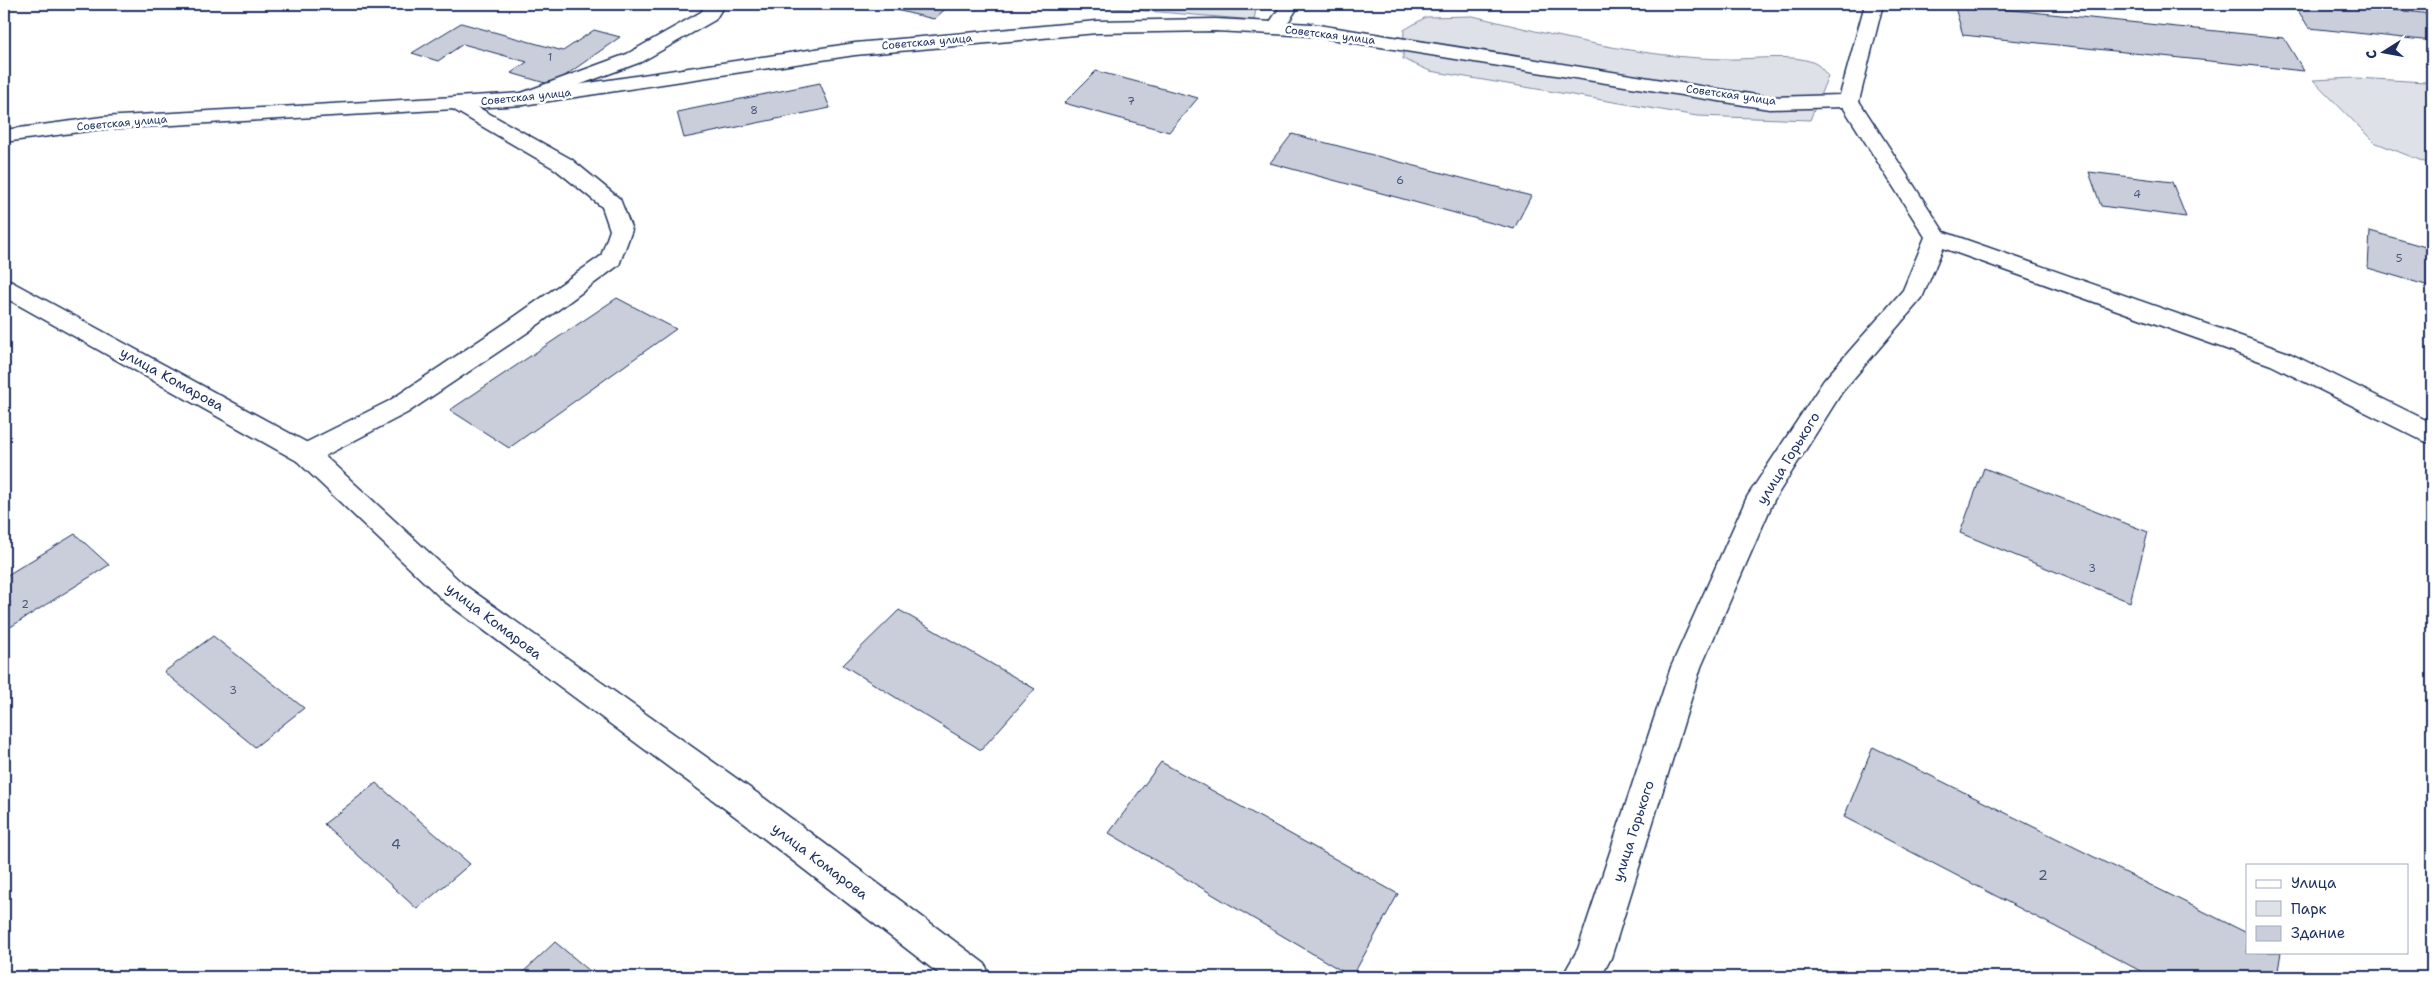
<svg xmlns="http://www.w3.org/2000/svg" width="2436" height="981" viewBox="0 0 2436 981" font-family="'Shantell Sans',sans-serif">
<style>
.green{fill:#dee1e7;stroke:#7c88a2}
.building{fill:#caceda;stroke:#1b2f5e}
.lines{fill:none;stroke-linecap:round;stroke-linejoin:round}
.service-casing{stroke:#1b2f5e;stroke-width:3}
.minor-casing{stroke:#1b2f5e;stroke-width:3}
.service{fill:#fff;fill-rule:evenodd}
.minor{fill:#fff;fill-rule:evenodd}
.labels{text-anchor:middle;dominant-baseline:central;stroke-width:5;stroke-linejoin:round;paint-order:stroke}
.far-street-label{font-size:11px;fill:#1b2f5e;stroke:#fff}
.number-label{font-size:11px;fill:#47577d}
.street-label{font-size:14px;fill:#1b2f5e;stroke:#fff}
.near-number-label{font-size:14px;fill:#47577d}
</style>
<rect width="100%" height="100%" fill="#fff"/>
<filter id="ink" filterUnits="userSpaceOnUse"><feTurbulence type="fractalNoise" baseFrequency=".02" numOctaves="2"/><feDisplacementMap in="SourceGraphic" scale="10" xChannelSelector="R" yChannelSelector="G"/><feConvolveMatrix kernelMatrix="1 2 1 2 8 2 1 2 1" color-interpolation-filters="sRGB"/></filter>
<g filter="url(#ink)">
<g class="green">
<polygon points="1065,4 1257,4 1254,20"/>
<path d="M1473,16C1555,36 1642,58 1727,59C1750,60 1799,52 1818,65C1821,67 1825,73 1828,76L1810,120L1697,116L1430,71L1403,59L1404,30L1426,17Z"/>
<polygon points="2356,78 2426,82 2432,80 2432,165 2374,142 2313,80"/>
</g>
<g class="building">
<polygon points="870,4 951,4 934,19"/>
<polygon points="1954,4 2284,38 2304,71 1963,35"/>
<polygon points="2294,4 2337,4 2432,14 2432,41 2309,28"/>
<polygon points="461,23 563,51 594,30 620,37 552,85 511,73 527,62 463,44 438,61 412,53"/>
<polygon points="1096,71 1198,98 1169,132 1064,103"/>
<polygon points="820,83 830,108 684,138 677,112"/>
<polygon points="1292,134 1531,196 1514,229 1270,163"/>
<polygon points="2089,172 2172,182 2186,217 2101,206"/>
<polygon points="2370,231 2429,248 2429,286 2368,268"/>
<polygon points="617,298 676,329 509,448 450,410"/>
<polygon points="1984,468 2148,532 2130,602 1960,533"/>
<polygon points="75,534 109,565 4,631 4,577"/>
<polygon points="899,610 1035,689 981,750 843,665"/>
<polygon points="213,636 304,708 255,747 164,672"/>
<polygon points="1873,747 2247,933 2247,952 2281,952 2277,977 2152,977 1844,817"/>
<polygon points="1161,762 1398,894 1352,977 1109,833"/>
<polygon points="376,783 470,864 417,909 324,824"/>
<polygon points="555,942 597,977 518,977"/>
</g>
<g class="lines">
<defs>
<g id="service">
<polygon points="707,4 725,4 715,20 641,62 530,103 523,105 516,103 513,99 516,95 627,54 701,12"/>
<polygon points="1282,4 1300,4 1282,32 1268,32 1266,28"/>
<polygon points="456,97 463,99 571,159 620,199 632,230 619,265 528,332 407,413 315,461 306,464 297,461 293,454 297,447 389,401 510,320 601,256 610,230 602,207 555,169 449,107 446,103 449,99"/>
</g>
<g id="minor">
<polygon points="1865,4 1883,4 1859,101 1944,232 2289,353 2432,423 2432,443 2423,441 2271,365 1943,248 1922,298 1842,392 1774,500 1701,667 1611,958 1601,977 1562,977 1578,949 1671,667 1747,497 1824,380 1903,290 1925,237 1843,107 1769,109 1312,36 1215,31 1097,33 855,55 523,105 102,129 4,142 4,130 102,117 523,93 855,43 1097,21 1215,19 1312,24 1769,97 1840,95"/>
<polygon points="4,279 12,282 315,447 463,584 764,798 985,964 990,977 943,977 740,820 443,600 297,461 4,297"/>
</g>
</defs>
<use href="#service" class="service-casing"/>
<use href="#minor" class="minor-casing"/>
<use href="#service" class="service"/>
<use href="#minor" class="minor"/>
</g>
</g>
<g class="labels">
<g class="far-street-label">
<text transform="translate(1330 35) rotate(7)">Советская улица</text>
<text transform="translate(927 42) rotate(-5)">Советская улица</text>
<text transform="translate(1731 95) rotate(8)">Советская улица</text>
<text transform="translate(526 97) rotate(-6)">Советская улица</text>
<text transform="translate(122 123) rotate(-5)">Советская улица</text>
</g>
<g class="number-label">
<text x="550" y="57">1</text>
<text x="1131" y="101">7</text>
<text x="754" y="110">8</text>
<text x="1400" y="180">6</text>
<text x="2137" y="194">4</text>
<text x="2399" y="258">5</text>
<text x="2092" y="568">3</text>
<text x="25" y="604">2</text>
<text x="233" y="690">3</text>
</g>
<g class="street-label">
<text transform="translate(172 379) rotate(29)">улица Комарова</text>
<text transform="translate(1788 458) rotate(-58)">улица Горького</text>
<text transform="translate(494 621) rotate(37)">улица Комарова</text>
<text transform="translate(1633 831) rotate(-72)">улица Горького</text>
<text transform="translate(820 861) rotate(37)">улица Комарова</text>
</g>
<g class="near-number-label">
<text x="396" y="844">4</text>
<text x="2043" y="875">2</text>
</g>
</g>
<rect width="2436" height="981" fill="none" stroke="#fff" stroke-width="20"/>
<rect x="10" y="10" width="2416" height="961" fill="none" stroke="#1b2f5e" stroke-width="2" filter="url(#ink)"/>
<rect x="2246" y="864" width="162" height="90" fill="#ffffff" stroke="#a4acbf"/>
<rect x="2256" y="880" width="25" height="8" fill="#ffffff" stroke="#a4acbf"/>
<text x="2291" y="888" font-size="15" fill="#1b2f5e">Улица</text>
<rect x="2256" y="901" width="25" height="15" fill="#dee1e7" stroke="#a4acbf"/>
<text x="2291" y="914" font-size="15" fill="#1b2f5e">Парк</text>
<rect x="2256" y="926" width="25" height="15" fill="#caceda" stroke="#a4acbf"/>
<text x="2291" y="938" font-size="15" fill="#1b2f5e">Здание</text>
<g transform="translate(2384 52) rotate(259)" stroke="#ffffff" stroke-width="4" paint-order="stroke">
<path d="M0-4L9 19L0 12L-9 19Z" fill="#1b2f5e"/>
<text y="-8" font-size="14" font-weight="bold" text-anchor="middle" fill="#1b2f5e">С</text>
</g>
</svg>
